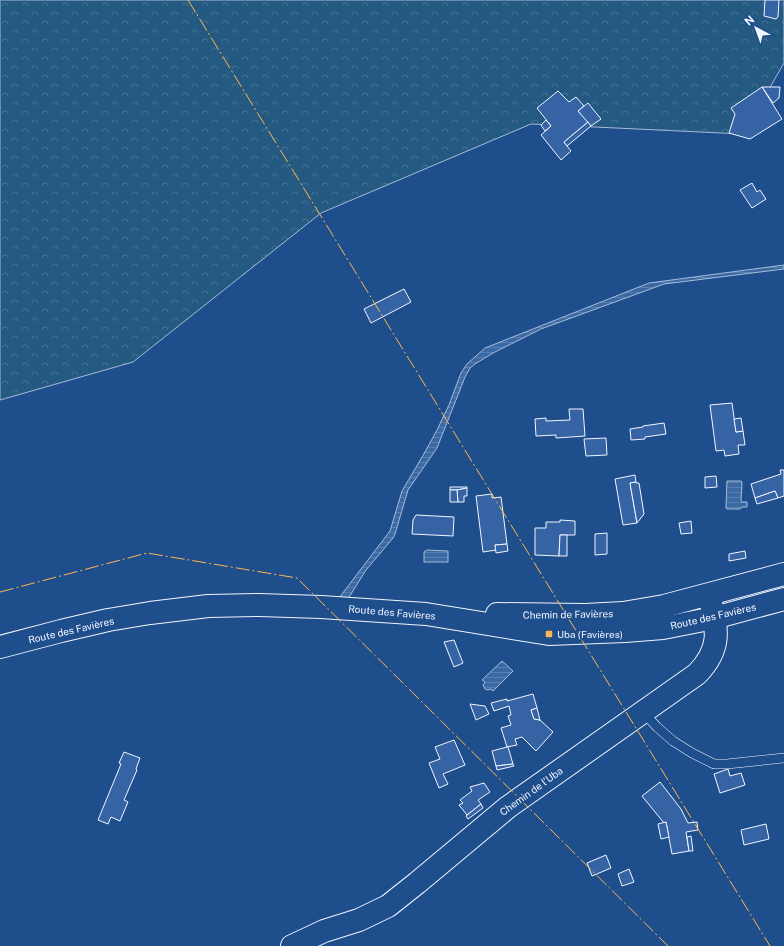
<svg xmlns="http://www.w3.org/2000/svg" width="784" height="946" viewBox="0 0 784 946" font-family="'Public Sans',sans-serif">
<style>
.forest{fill:url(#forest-crowns);stroke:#a8bbd7}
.water{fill:url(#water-rules);stroke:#a8bbd7}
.building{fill:#3563a3;stroke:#f2f6ff}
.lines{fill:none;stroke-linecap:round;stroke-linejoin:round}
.service-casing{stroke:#f2f6ff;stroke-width:10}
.tertiary-casing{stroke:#f2f6ff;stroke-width:24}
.primary-casing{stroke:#f2f6ff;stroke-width:24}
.service{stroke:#1f4e8c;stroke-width:9}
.tertiary{stroke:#1f4e8c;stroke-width:22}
.primary{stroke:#1f4e8c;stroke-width:22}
.power{stroke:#ffb74d;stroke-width:1;stroke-dasharray:14 3 2 3;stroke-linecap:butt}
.poi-dot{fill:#ffb74d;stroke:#1f4e8c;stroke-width:1.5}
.labels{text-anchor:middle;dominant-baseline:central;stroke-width:3;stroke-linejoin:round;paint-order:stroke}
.street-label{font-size:10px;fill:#f2f6ff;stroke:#1f4e8c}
.poi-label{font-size:10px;fill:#f2f6ff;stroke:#1f4e8c;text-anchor:start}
</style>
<defs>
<pattern id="forest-crowns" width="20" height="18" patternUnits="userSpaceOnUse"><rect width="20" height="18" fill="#245a82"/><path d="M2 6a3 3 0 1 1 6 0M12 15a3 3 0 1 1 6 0" fill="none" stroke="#447295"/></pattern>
<pattern id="water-rules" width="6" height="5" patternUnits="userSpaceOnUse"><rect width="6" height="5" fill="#3b69a3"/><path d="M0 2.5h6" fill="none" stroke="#587fb1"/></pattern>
</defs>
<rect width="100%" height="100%" fill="#1f4e8c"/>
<polygon class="forest" points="0,0 784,0 784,63 743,134 531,124 321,213 133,362 0,400"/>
<g class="water">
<polygon points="784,265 784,269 664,284 541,329 493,353 475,364 470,368 465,377 437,448 408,490 395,534 393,538 366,570 346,602 336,602 390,531 402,491 425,452 437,430 449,405 461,373 467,364 485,348 649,283"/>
<polygon points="727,481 741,481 742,482 741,501 742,502 747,502 747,507 742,507 740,509 727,509 726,508"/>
<polygon points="427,550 448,551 448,562 424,562 424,552"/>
<polygon points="502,661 513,671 493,691 491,689 488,690 485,689 483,685 485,682 482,680"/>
</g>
<g class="building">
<polygon points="765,0 779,0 778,17 776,19 764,16"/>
<polygon points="762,87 780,87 779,98 773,103"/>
<polygon points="762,87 782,119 750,139 729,133 735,114 731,108"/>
<polygon points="558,91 569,102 576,97 584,106 578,111 588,122 564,142 571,151 561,160 541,135 551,126 537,108"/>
<polygon points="588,103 601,119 591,126 578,111"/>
<polygon points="546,120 551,126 545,131 541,125"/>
<polygon points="588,122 591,126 567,146 564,142"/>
<polygon points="752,183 757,192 760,190 766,199 752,208 740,190"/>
<polygon points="404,289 411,302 371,323 364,309"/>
<polygon points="732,403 736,432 743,431 745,445 738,445 739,454 725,456 724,450 716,451 710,405"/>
<polygon points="569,409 583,409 585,436 556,438 556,435 536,436 535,419 546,418 546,421 570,420"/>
<polygon points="741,418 743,431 736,432 734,419"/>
<polygon points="664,423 666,434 645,437 645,439 631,440 630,429 643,427 643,426"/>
<polygon points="606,438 607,455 586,456 584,439"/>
<polygon points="780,470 784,470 784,496 778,498 775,491 755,498 751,484 781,474"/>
<polygon points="635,475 636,482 630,483 637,523 623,525 615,479"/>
<polygon points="716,476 717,487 705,488 705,477"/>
<polygon points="636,482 636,483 639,483 644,514 637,523 630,483"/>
<polygon points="450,487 467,487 467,488 457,490 450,490"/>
<polygon points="467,488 467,496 464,496 464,502 458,502 457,490"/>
<polygon points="450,490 457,490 458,502 450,502"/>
<polygon points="775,491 778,498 757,504 755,498"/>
<polygon points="492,494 492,498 501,497 507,544 495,545 496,550 483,552 476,496"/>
<polygon points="416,515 454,517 453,536 412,534 413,520"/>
<polygon points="560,520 575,521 575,535 560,535 559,556 535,555 535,528 546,528 546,522 560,522"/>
<polygon points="691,521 692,533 681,534 679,523"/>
<polygon points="607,533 607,554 595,555 595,534"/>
<polygon points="560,535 567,535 567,556 559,556"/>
<polygon points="507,544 508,551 496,553 495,545"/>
<polygon points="745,551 746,558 729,561 729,554"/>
<polygon points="454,640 463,663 454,667 444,642"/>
<polygon points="533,694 537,708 531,710 534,719 540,720 553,732 536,751 522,737 515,739 517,745 507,747 501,728 511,725 508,716 511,715 509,706 494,711 491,703 507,699 507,701"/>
<polygon points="470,704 485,706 489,714 476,720"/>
<polygon points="537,708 540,720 534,719 531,710"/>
<polygon points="454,740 465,765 443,774 448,784 439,788 429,763 440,759 435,747"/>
<polygon points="507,747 508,747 513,764 496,766 492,751"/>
<polygon points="124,752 140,758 136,769 137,770 124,800 128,802 120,821 111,817 108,824 98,820 121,764 119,763"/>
<polygon points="513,764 514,766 497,770 496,766"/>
<polygon points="728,769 730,776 741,773 745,785 720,793 714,774"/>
<polygon points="660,782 681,809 688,823 697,822 698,830 686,832 689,851 672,854 666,822 664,823 642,796"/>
<polygon points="484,783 490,792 478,800 481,804 467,815 459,805 463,803 460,800 472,791 470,787"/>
<polygon points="481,804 483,808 468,819 466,816"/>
<polygon points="666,822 669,837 661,839 658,824"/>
<polygon points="766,824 769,839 744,845 741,830"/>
<polygon points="691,836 693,851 689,851 687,837"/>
<polygon points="606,855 611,868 592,876 587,863"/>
<polygon points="629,869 634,882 622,886 618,874"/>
</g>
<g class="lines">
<defs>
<polyline id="service" points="643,712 657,727 673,741 692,753 714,764 727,764 784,758"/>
<path id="tertiary" d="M292,946L324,931L359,920L388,906L417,883L508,807L697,674C723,647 717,628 709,595"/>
<g id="primary">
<polyline points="497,614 585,615 623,613 664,606 784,574"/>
<polyline points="0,647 61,631 108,620 150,613 208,606 259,605 321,607 426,614 549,634 625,631 663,628 714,618 784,599"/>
</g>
</defs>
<use href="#service" class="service-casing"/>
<use href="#tertiary" class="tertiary-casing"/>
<use href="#primary" class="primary-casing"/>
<use href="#service" class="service"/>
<use href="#tertiary" class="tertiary"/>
<use href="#primary" class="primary"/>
<g class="power">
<polyline points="188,0 770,946"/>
<polyline points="0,592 147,553 297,578 668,946"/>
</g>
</g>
<rect class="poi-dot" x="545" y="630" width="8" height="8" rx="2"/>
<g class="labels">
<g class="street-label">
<text transform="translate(392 612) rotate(5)">Route des Favières</text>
<text transform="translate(568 614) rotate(-1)">Chemin de Favières</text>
<text transform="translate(713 616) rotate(-13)">Route des Favières</text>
<text transform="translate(71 630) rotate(-13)">Route des Favières</text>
<text transform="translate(531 791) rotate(-36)">Chemin de l'Uba</text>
</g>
<g class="poi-label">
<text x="557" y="634">Uba (Favières)</text>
</g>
</g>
<g transform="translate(756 28) rotate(319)" stroke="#1f4e8c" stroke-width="3" paint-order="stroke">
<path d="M0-3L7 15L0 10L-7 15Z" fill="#f2f6ff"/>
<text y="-6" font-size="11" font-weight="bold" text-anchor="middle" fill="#f2f6ff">N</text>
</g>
</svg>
